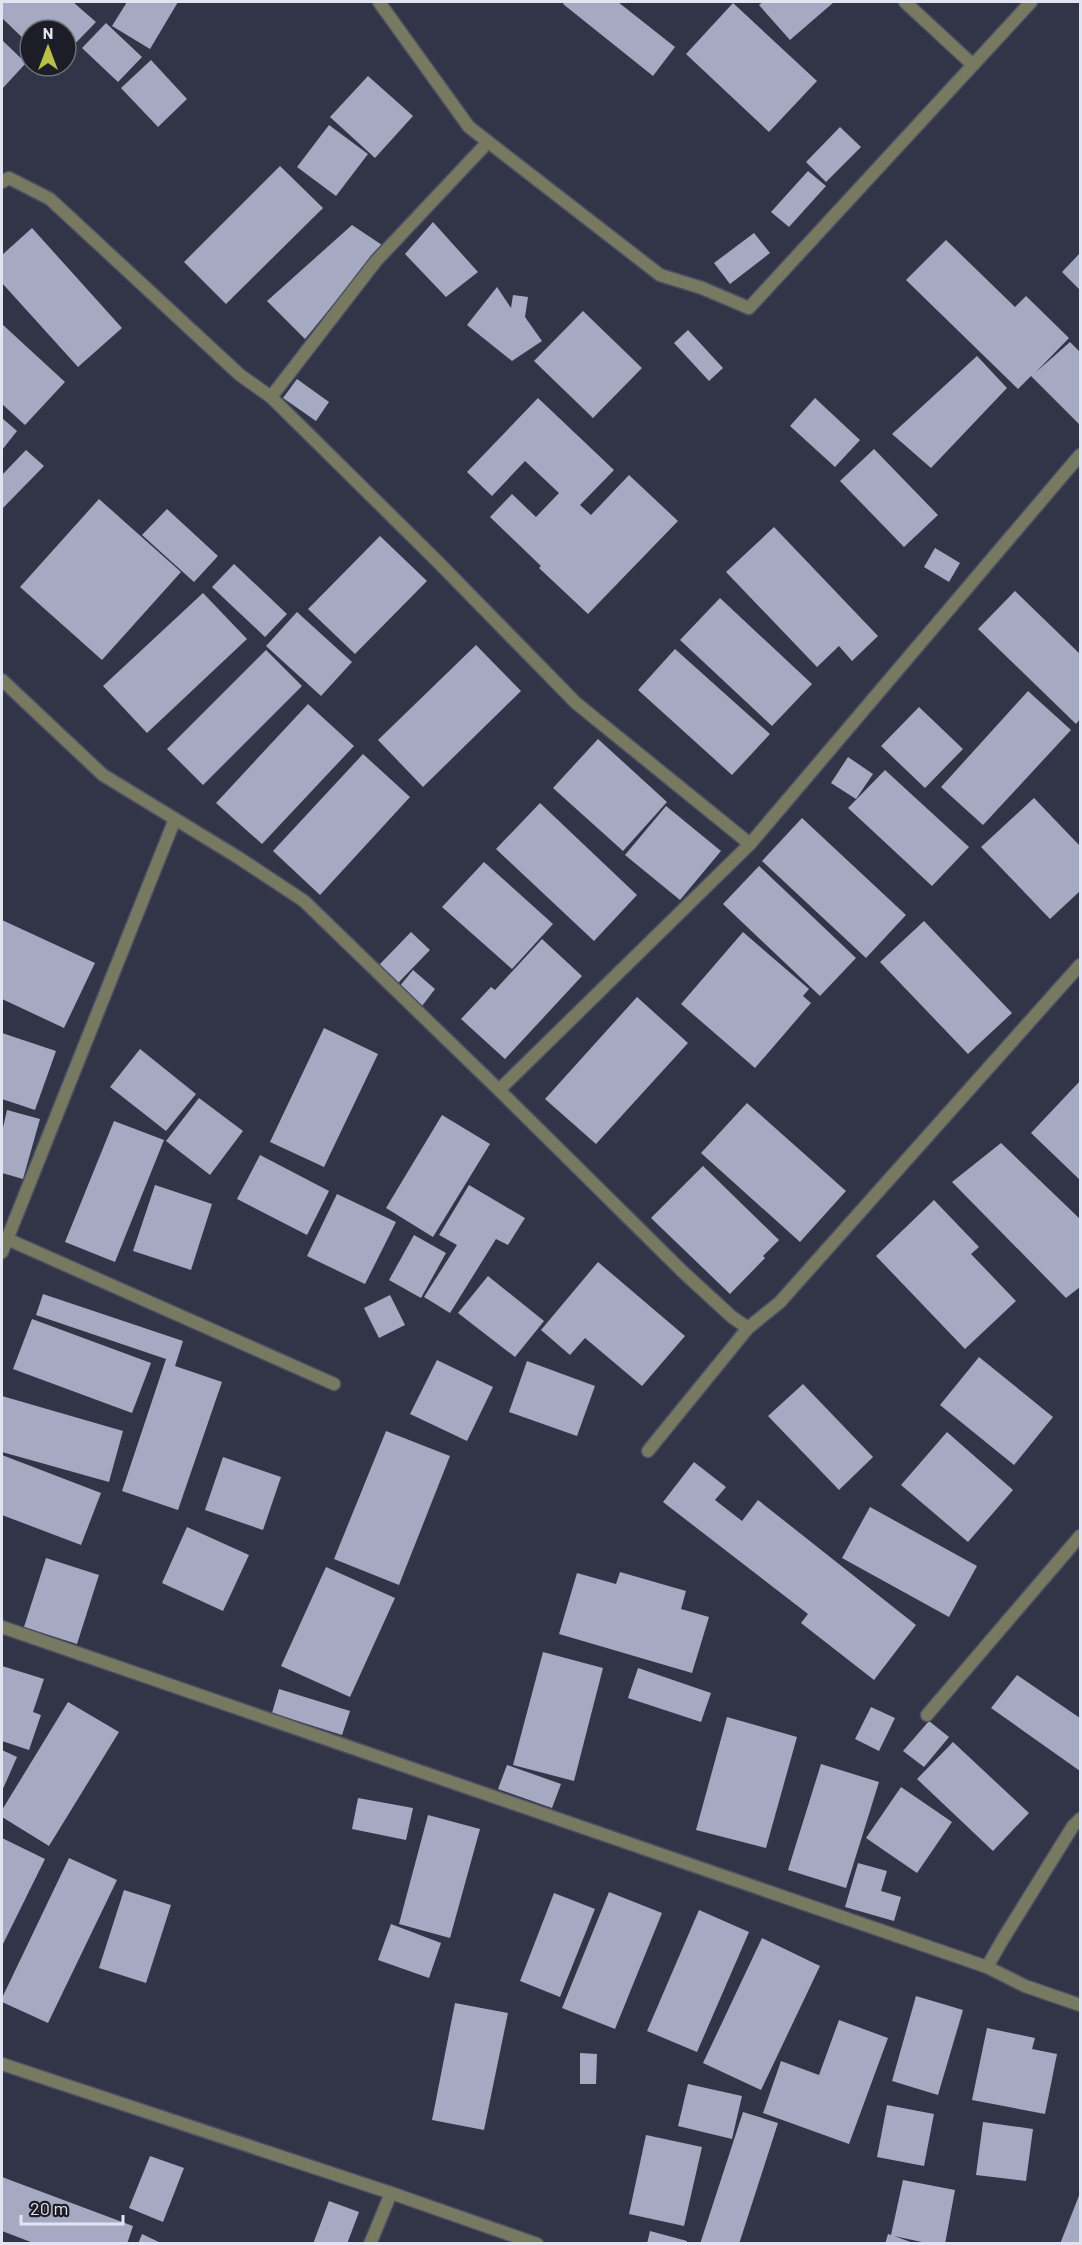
<svg xmlns="http://www.w3.org/2000/svg" width="1082" height="2245" viewBox="0 0 1082 2245" font-family="Barlow,sans-serif">
<style>
.building{fill:#a5a9c1}
.lines{fill:none;stroke-linecap:round;stroke-linejoin:round}
.minor-casing{stroke:#4e5163;stroke-width:15}
.minor{stroke:#777a61;stroke-width:12}
</style>
<rect width="100%" height="100%" fill="#323548"/>
<g class="building">
<polygon points="2,2 73,2 96,22 66,53 66,30 30,30 30,45 2,18"/>
<polygon points="127,2 178,2 150,49 112,26"/>
<polygon points="565,2 618,2 675,47 653,76 563,4"/>
<polygon points="763,2 834,2 790,40 759,5"/>
<polygon points="733,3 817,81 769,132 686,54"/>
<polygon points="106,23 142,57 118,82 82,48"/>
<polygon points="2,40 26,63 2,89"/>
<polygon points="151,60 187,99 158,127 121,88"/>
<polygon points="368,76 413,116 375,158 330,117"/>
<polygon points="329,125 368,154 336,196 297,167"/>
<polygon points="840,127 861,147 826,182 806,162"/>
<polygon points="280,166 323,208 226,304 184,262"/>
<polygon points="808,171 826,186 789,227 771,212"/>
<polygon points="433,222 478,272 446,297 405,254"/>
<polygon points="352,225 382,245 305,339 267,301"/>
<polygon points="32,228 122,328 78,367 2,283 2,255"/>
<polygon points="754,233 770,253 730,284 714,263"/>
<polygon points="946,240 1015,307 1026,296 1069,338 1036,372 1070,342 1080,352 1080,425 1031,376 1018,389 906,280"/>
<polygon points="1080,253 1080,290 1062,272"/>
<polygon points="497,287 511,308 513,295 528,297 525,317 542,341 512,361 467,325"/>
<polygon points="583,311 642,368 593,418 534,361"/>
<polygon points="2,324 65,382 25,425 2,404"/>
<polygon points="688,330 723,368 709,381 674,343"/>
<polygon points="977,356 1007,388 931,468 892,434"/>
<polygon points="297,379 329,402 316,421 283,398"/>
<polygon points="538,398 614,470 580,505 591,515 629,475 678,521 588,614 539,568 541,566 490,517 512,494 536,517 559,493 525,461 492,496 467,472"/>
<polygon points="815,398 860,440 835,467 790,426"/>
<polygon points="2,418 17,431 2,450"/>
<polygon points="874,449 938,515 904,547 840,481"/>
<polygon points="26,450 44,466 2,509 2,475"/>
<polygon points="99,499 181,572 102,660 20,587"/>
<polygon points="167,509 218,556 194,582 142,535"/>
<polygon points="774,527 878,636 852,661 839,646 817,667 726,572"/>
<polygon points="380,536 427,581 355,654 308,609"/>
<polygon points="935,548 960,563 949,582 924,567"/>
<polygon points="234,564 287,614 265,637 212,587"/>
<polygon points="1015,591 1080,654 1080,719 1076,724 978,629"/>
<polygon points="203,593 247,639 147,733 103,686"/>
<polygon points="720,598 812,684 772,726 680,640"/>
<polygon points="297,612 352,662 321,696 266,646"/>
<polygon points="476,645 521,691 423,787 378,740"/>
<polygon points="675,649 770,734 732,775 638,690"/>
<polygon points="266,650 302,686 203,785 167,749"/>
<polygon points="1028,691 1071,730 983,825 941,787"/>
<polygon points="308,704 354,746 262,844 216,803"/>
<polygon points="919,707 963,749 925,788 881,746"/>
<polygon points="598,739 667,802 623,851 553,788"/>
<polygon points="363,754 410,797 320,895 273,851"/>
<polygon points="848,757 873,774 856,799 831,783"/>
<polygon points="885,770 969,847 932,886 848,808"/>
<polygon points="1034,798 1080,846 1080,891 1050,919 981,847"/>
<polygon points="540,803 637,895 594,941 496,849"/>
<polygon points="666,806 721,851 680,900 625,855"/>
<polygon points="802,818 906,915 866,958 762,861"/>
<polygon points="484,862 553,924 512,969 442,907"/>
<polygon points="759,866 856,958 820,996 723,904"/>
<polygon points="2,920 95,963 64,1028 2,999"/>
<polygon points="924,921 1012,1013 968,1054 880,962"/>
<polygon points="411,932 430,950 398,983 379,965"/>
<polygon points="743,932 809,989 803,996 811,1003 755,1068 681,1004"/>
<polygon points="542,939 582,976 505,1059 461,1019 491,987 495,990"/>
<polygon points="413,970 435,989 422,1006 399,987"/>
<polygon points="637,997 688,1043 596,1144 545,1099"/>
<polygon points="324,1028 378,1054 324,1167 270,1142"/>
<polygon points="2,1033 56,1051 35,1110 2,1099"/>
<polygon points="140,1049 196,1094 166,1131 110,1087"/>
<polygon points="1080,1081 1080,1180 1031,1133"/>
<polygon points="199,1098 243,1131 210,1175 166,1141"/>
<polygon points="747,1103 846,1191 800,1242 701,1153"/>
<polygon points="7,1110 40,1119 23,1179 2,1173 2,1132"/>
<polygon points="442,1115 490,1144 433,1237 386,1208"/>
<polygon points="114,1121 164,1140 115,1262 65,1242"/>
<polygon points="1001,1143 1080,1219 1080,1287 1066,1298 952,1182"/>
<polygon points="260,1155 329,1191 307,1235 237,1199"/>
<polygon points="703,1166 779,1240 763,1256 765,1258 730,1294 651,1218"/>
<polygon points="155,1185 212,1204 191,1270 133,1251"/>
<polygon points="469,1185 525,1218 508,1245 496,1239 450,1313 424,1297 457,1245 439,1235"/>
<polygon points="337,1194 396,1222 365,1284 307,1256"/>
<polygon points="934,1200 979,1247 971,1254 1016,1301 965,1349 876,1256"/>
<polygon points="414,1235 446,1253 421,1298 389,1280"/>
<polygon points="598,1262 685,1336 642,1386 585,1338 570,1355 541,1330"/>
<polygon points="488,1276 544,1321 515,1357 458,1313"/>
<polygon points="43,1294 183,1341 175,1366 222,1382 178,1510 122,1491 166,1359 36,1315"/>
<polygon points="390,1295 405,1325 379,1338 364,1308"/>
<polygon points="32,1319 151,1363 132,1413 13,1369"/>
<polygon points="979,1357 1053,1417 1014,1465 940,1405"/>
<polygon points="437,1360 493,1387 467,1441 410,1414"/>
<polygon points="527,1361 595,1386 577,1436 509,1412"/>
<polygon points="803,1384 873,1457 839,1490 768,1416"/>
<polygon points="2,1396 123,1431 109,1482 2,1452"/>
<polygon points="386,1431 450,1456 399,1585 334,1559"/>
<polygon points="947,1432 1013,1490 968,1542 901,1485"/>
<polygon points="2,1455 101,1493 81,1545 2,1515"/>
<polygon points="223,1457 281,1477 263,1530 205,1510"/>
<polygon points="694,1462 726,1487 715,1500 742,1521 758,1500 916,1625 874,1680 801,1623 808,1614 663,1502"/>
<polygon points="870,1507 977,1566 949,1617 842,1558"/>
<polygon points="187,1527 249,1555 223,1611 162,1583"/>
<polygon points="46,1558 99,1575 77,1644 24,1627"/>
<polygon points="326,1567 395,1598 350,1697 281,1666"/>
<polygon points="620,1572 686,1591 681,1609 709,1617 692,1673 559,1634 577,1573 616,1584"/>
<polygon points="543,1652 603,1668 574,1781 513,1765"/>
<polygon points="2,1666 44,1679 33,1712 41,1715 29,1750 2,1741"/>
<polygon points="638,1668 711,1693 701,1722 628,1698"/>
<polygon points="1017,1675 1080,1718 1080,1771 991,1708"/>
<polygon points="279,1689 350,1711 342,1735 272,1713"/>
<polygon points="68,1702 119,1732 49,1846 2,1817 2,1810"/>
<polygon points="871,1707 895,1718 879,1751 855,1739"/>
<polygon points="727,1717 797,1737 766,1848 696,1830"/>
<polygon points="929,1721 949,1737 924,1767 903,1751"/>
<polygon points="953,1742 1029,1813 993,1851 917,1779"/>
<polygon points="2,1750 17,1757 2,1791"/>
<polygon points="821,1764 879,1782 846,1888 788,1870"/>
<polygon points="507,1765 561,1784 552,1808 498,1789"/>
<polygon points="901,1787 952,1822 917,1873 866,1838"/>
<polygon points="358,1798 413,1808 406,1840 352,1829"/>
<polygon points="428,1815 480,1829 450,1938 399,1924"/>
<polygon points="2,1838 45,1859 2,1946"/>
<polygon points="69,1858 117,1880 48,2023 2,2002 2,1998"/>
<polygon points="858,1863 887,1871 881,1891 901,1897 894,1921 845,1907"/>
<polygon points="124,1890 171,1905 146,1983 99,1968"/>
<polygon points="609,1892 662,1913 615,2029 562,2008"/>
<polygon points="554,1893 595,1909 560,1997 520,1981"/>
<polygon points="699,1910 749,1932 697,2052 647,2031"/>
<polygon points="391,1924 441,1943 429,1978 378,1960"/>
<polygon points="762,1938 820,1966 761,2090 703,2063"/>
<polygon points="916,1996 963,2010 938,2095 892,2081"/>
<polygon points="455,2003 508,2013 484,2130 432,2120"/>
<polygon points="839,2020 888,2038 849,2144 763,2113 781,2061 819,2075"/>
<polygon points="987,2028 1035,2038 1032,2049 1057,2054 1045,2114 972,2100"/>
<polygon points="580,2053 597,2054 596,2084 580,2084"/>
<polygon points="688,2084 742,2096 732,2139 678,2126"/>
<polygon points="887,2105 934,2114 924,2166 877,2157"/>
<polygon points="743,2112 778,2123 739,2244 700,2244"/>
<polygon points="983,2122 1033,2129 1026,2181 976,2175"/>
<polygon points="646,2135 702,2147 684,2226 629,2214"/>
<polygon points="150,2156 184,2168 163,2222 129,2208"/>
<polygon points="2,2177 133,2226 127,2244 36,2244 2,2231"/>
<polygon points="903,2180 955,2190 945,2244 931,2244 894,2236 916,2244 885,2244 888,2234 891,2235"/>
<polygon points="1080,2193 1080,2244 1060,2244"/>
<polygon points="329,2201 359,2212 347,2244 313,2244"/>
<polygon points="650,2231 687,2241 686,2244 647,2244"/>
<polygon points="142,2234 163,2244 138,2244"/>
</g>
<g class="lines">
<defs>
<g id="minor">
<polyline points="379,2 469,127 660,275 702,288 749,308 1031,2"/>
<polyline points="905,2 973,65"/>
<polyline points="2,182 9,178 50,199 240,375 271,397 437,561 576,703 750,844"/>
<polyline points="271,397 376,261 488,142"/>
<polyline points="2,680 103,775 239,858 304,901 499,1090 682,1271 732,1317 748,1328"/>
<polyline points="499,1090 750,844 1080,455"/>
<polyline points="7,1239 334,1384"/>
<polyline points="2,1252 175,819"/>
<polyline points="648,1451 748,1328 780,1302 1080,965"/>
<polyline points="2,1627 987,1967 1025,1986 1080,2005"/>
<polyline points="927,1715 1080,1536"/>
<polyline points="987,1967 1003,1939 1073,1826 1080,1819"/>
<polyline points="2,2064 391,2193 537,2244"/>
<polyline points="370,2244 391,2193"/>
</g>
</defs>
<use href="#minor" class="minor-casing"/>
<use href="#minor" class="minor"/>
</g>
<rect width="1082" height="2245" fill="none" stroke="#e2e5f1" stroke-width="6"/>
<g transform="translate(48 48)"><circle r="28" fill="#1c1d26" stroke="#6b6d77" stroke-width="1.5"/>
<path d="M0-4.5L10 22L0 15L-10 22Z" fill="#b9c046"/>
<text y="-9" font-size="16" font-weight="bold" text-anchor="middle" fill="#e2e5f1">N</text>
</g>
<path d="M21 2215v9h102v-9" fill="none" stroke="#e2e5f1" stroke-width="3"/>
<text x="30" y="2215" font-size="18" fill="#e2e5f1" stroke="#1c1d26" stroke-width="4.5" paint-order="stroke">20 m</text>
</svg>
